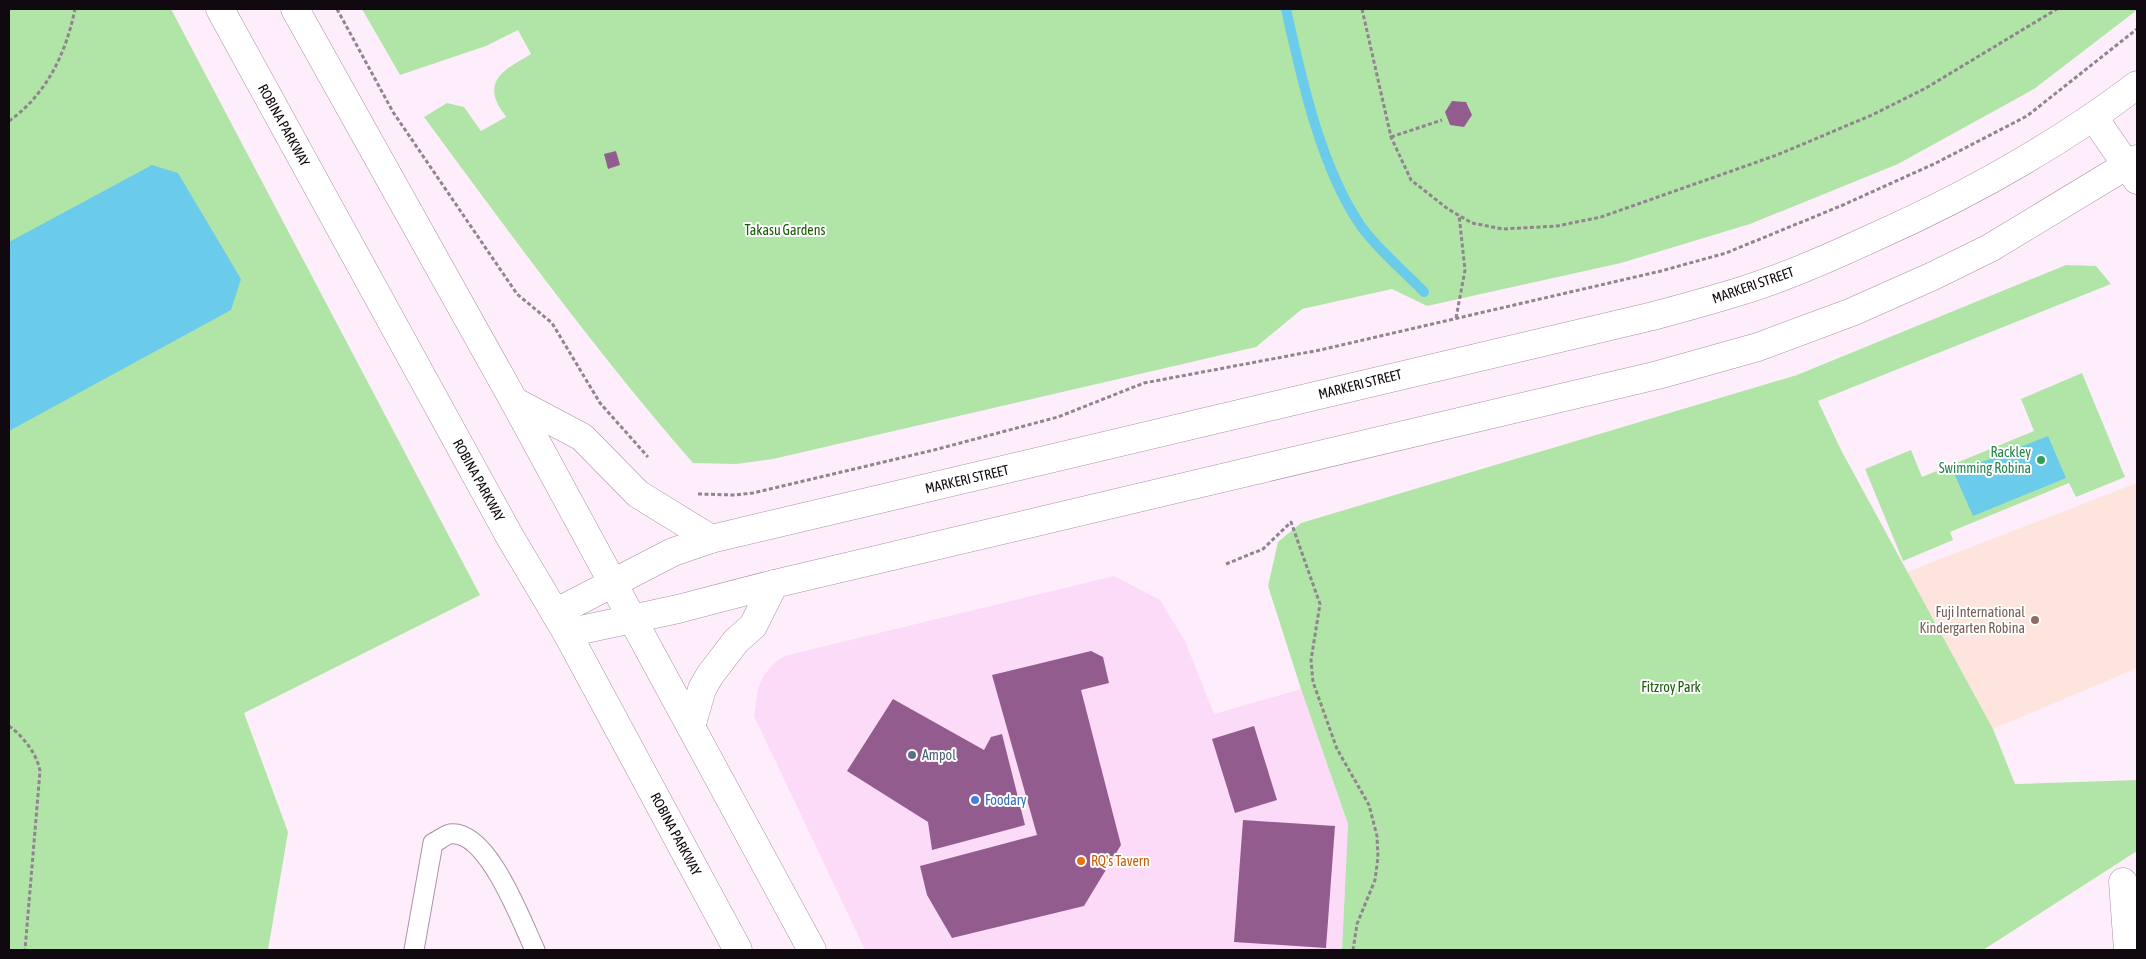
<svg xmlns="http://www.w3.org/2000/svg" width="2146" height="959" viewBox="0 0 2146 959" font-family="'Asap Condensed',sans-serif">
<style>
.built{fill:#fcdbf8}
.education{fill:#fde4dc}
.green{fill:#b1e5a7}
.water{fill:#6bcbeb}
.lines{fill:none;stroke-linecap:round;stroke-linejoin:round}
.stream{stroke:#6bcbeb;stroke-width:10}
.building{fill:#935c8f}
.lane-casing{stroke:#a890a6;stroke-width:21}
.street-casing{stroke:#a890a6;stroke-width:29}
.secondary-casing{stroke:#a890a6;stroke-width:29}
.primary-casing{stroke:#a890a6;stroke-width:29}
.path{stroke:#90848f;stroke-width:3;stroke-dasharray:4 2.5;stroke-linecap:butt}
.lane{stroke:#fff;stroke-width:19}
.street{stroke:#fff;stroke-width:28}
.secondary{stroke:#fff;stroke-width:28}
.primary{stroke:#fff;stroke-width:28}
.leisure-dot{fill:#2e9e5b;stroke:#fff;stroke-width:2}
.education-dot{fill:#8d6e63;stroke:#fff;stroke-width:2}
.service-dot{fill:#5c6f8a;stroke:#fff;stroke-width:2}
.shop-dot{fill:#3f7fe0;stroke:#fff;stroke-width:2}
.food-dot{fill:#e8710a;stroke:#fff;stroke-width:2}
.labels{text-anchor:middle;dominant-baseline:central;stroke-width:4;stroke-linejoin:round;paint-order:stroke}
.street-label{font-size:14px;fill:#110910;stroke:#fff}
.park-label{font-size:14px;fill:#185c06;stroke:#fff}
.leisure-label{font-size:14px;fill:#27864d;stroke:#fff;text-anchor:end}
.education-label{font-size:14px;fill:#785e54;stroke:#fff;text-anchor:end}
.service-label{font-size:14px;fill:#4e5e75;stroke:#fff;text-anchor:start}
.shop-label{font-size:14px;fill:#366cbe;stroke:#fff;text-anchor:start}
.food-label{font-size:14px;fill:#c56008;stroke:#fff;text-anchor:start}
</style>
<rect width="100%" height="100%" fill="#feeefc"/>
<polygon class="built" points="1114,576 1160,600 1185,641 1214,714 1301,689 1348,824 1342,950 865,950 754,716 758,688 764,675 773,664 784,656"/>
<polygon class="education" points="2137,483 2137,668 1993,729 1907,572"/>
<g class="green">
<polygon points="9,9 171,9 480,595 244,713 288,832 268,950 9,950"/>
<path d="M362,9H2137V10L2034,89L1898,164L1750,224L1621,263L1427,306L1392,289L1302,309L1256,347L773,459L736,464L693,463C597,353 511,235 424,117L447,103L464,107L481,131L506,117C503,112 498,106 496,100C487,75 514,65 531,54L518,30L486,46L400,75Z"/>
<polygon points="2066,265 2096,266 2111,284 1818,401 1841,450 1993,729 2015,784 2137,780 2137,851 1983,950 1342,950 1348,824 1301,689 1268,586 1278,542 1301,523 1797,375"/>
<polygon points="2082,373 2125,477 2076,497 2069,483 1950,532 1953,540 1903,561 1865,469 1911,450 1922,477 2034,431 2021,399"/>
</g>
<g class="water">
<polygon points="152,165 178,173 241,279 231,310 9,431 9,242"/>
<polygon points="2048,436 2066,478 1973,516 1954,473"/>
</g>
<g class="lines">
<path class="stream" d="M1286,9C1301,77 1321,169 1361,226C1375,247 1406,273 1424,292"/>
</g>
<g class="building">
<polygon points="1452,101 1466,102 1472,115 1464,127 1450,125 1445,112"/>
<polygon points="616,151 620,165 608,169 604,154"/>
<polygon points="1091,651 1103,657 1109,683 1081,690 1121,845 1084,906 952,938 927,895 920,866 1037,835 992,675"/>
<polygon points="893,699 984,750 991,737 1002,734 1025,825 932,850 928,822 847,771"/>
<polygon points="1254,726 1277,800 1235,813 1212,739"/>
<polygon points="1243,820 1335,826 1326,948 1234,942"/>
</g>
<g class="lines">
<defs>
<path id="lane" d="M414,950L433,843C438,841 445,835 450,834C488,829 522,923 535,950"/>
<g id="street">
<polyline points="2094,118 2137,180"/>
<polyline points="2123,882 2128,950"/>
</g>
<g id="secondary">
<path d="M555,613L673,552L711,539L1653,316C1683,308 1712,300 1741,291C1784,278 1827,259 1868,240C1963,198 2054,148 2137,85"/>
<polyline points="567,633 678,609 774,584 1658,375 1758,347 1852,312 1933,276 1990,248 2137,159"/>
</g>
<g id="primary">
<polyline points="220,9 510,537 567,633 738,950"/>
<polyline points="295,9 514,401 812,950"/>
<polyline points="514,401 582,437 638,494 711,539"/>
<polyline points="691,727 702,689 710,675 736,641 753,626 774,584"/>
</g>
</defs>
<use href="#lane" class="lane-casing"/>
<use href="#street" class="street-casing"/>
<use href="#secondary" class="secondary-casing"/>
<use href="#primary" class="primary-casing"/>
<g class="path">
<polyline points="337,9 393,112 517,294 552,323 600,403 648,457"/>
<polyline points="1362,9 1391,137 1411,180 1448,209 1472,223 1503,229 1557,226 1601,217 1777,155 1872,115 1926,88 2057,9"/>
<path d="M9,121C47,94 66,53 75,9"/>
<polyline points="1391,137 1442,120"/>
<polyline points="1456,318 1465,270 1459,215"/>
<polyline points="698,494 735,495 753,493 934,450 1058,417 1144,383 1320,350 1661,271 1726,253 1843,205 1936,163 2027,116 2137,29"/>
<polyline points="1226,564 1263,549 1291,522 1320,604 1311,660 1313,682 1337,749 1369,805 1377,836 1378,857 1375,880 1357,924 1353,950"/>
<path d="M9,726C23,736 37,754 40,771L25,950"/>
</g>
<use href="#lane" class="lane"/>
<use href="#street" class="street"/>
<use href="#secondary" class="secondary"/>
<use href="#primary" class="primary"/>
</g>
<circle class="leisure-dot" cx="2041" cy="460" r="5"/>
<circle class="education-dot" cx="2035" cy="620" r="5"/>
<circle class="service-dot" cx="912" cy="755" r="5"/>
<circle class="shop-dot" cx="975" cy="800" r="5"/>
<circle class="food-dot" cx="1081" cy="861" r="5"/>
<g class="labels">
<g class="street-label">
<text transform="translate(284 125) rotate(61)">ROBINA PARKWAY</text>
<text transform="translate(1753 285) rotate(-19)">MARKERI STREET</text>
<text transform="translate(1360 384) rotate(-14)">MARKERI STREET</text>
<text transform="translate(967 479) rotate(-13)">MARKERI STREET</text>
<text transform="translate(479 480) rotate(61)">ROBINA PARKWAY</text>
<text transform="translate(676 834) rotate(62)">ROBINA PARKWAY</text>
</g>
<g class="park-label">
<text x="785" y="230">Takasu Gardens</text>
<text x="1671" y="687">Fitzroy Park</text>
</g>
<g class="leisure-label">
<text x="2031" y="452">Rackley<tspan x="2031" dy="16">Swimming Robina</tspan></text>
</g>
<g class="education-label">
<text x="2025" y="612">Fuji International<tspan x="2025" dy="16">Kindergarten Robina</tspan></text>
</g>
<g class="service-label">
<text x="922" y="755">Ampol</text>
</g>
<g class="shop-label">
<text x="985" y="800">Foodary</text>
</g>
<g class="food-label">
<text x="1091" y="861">RQ's Tavern</text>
</g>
</g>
<rect width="2146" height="959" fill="none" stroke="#110910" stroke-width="20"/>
</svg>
